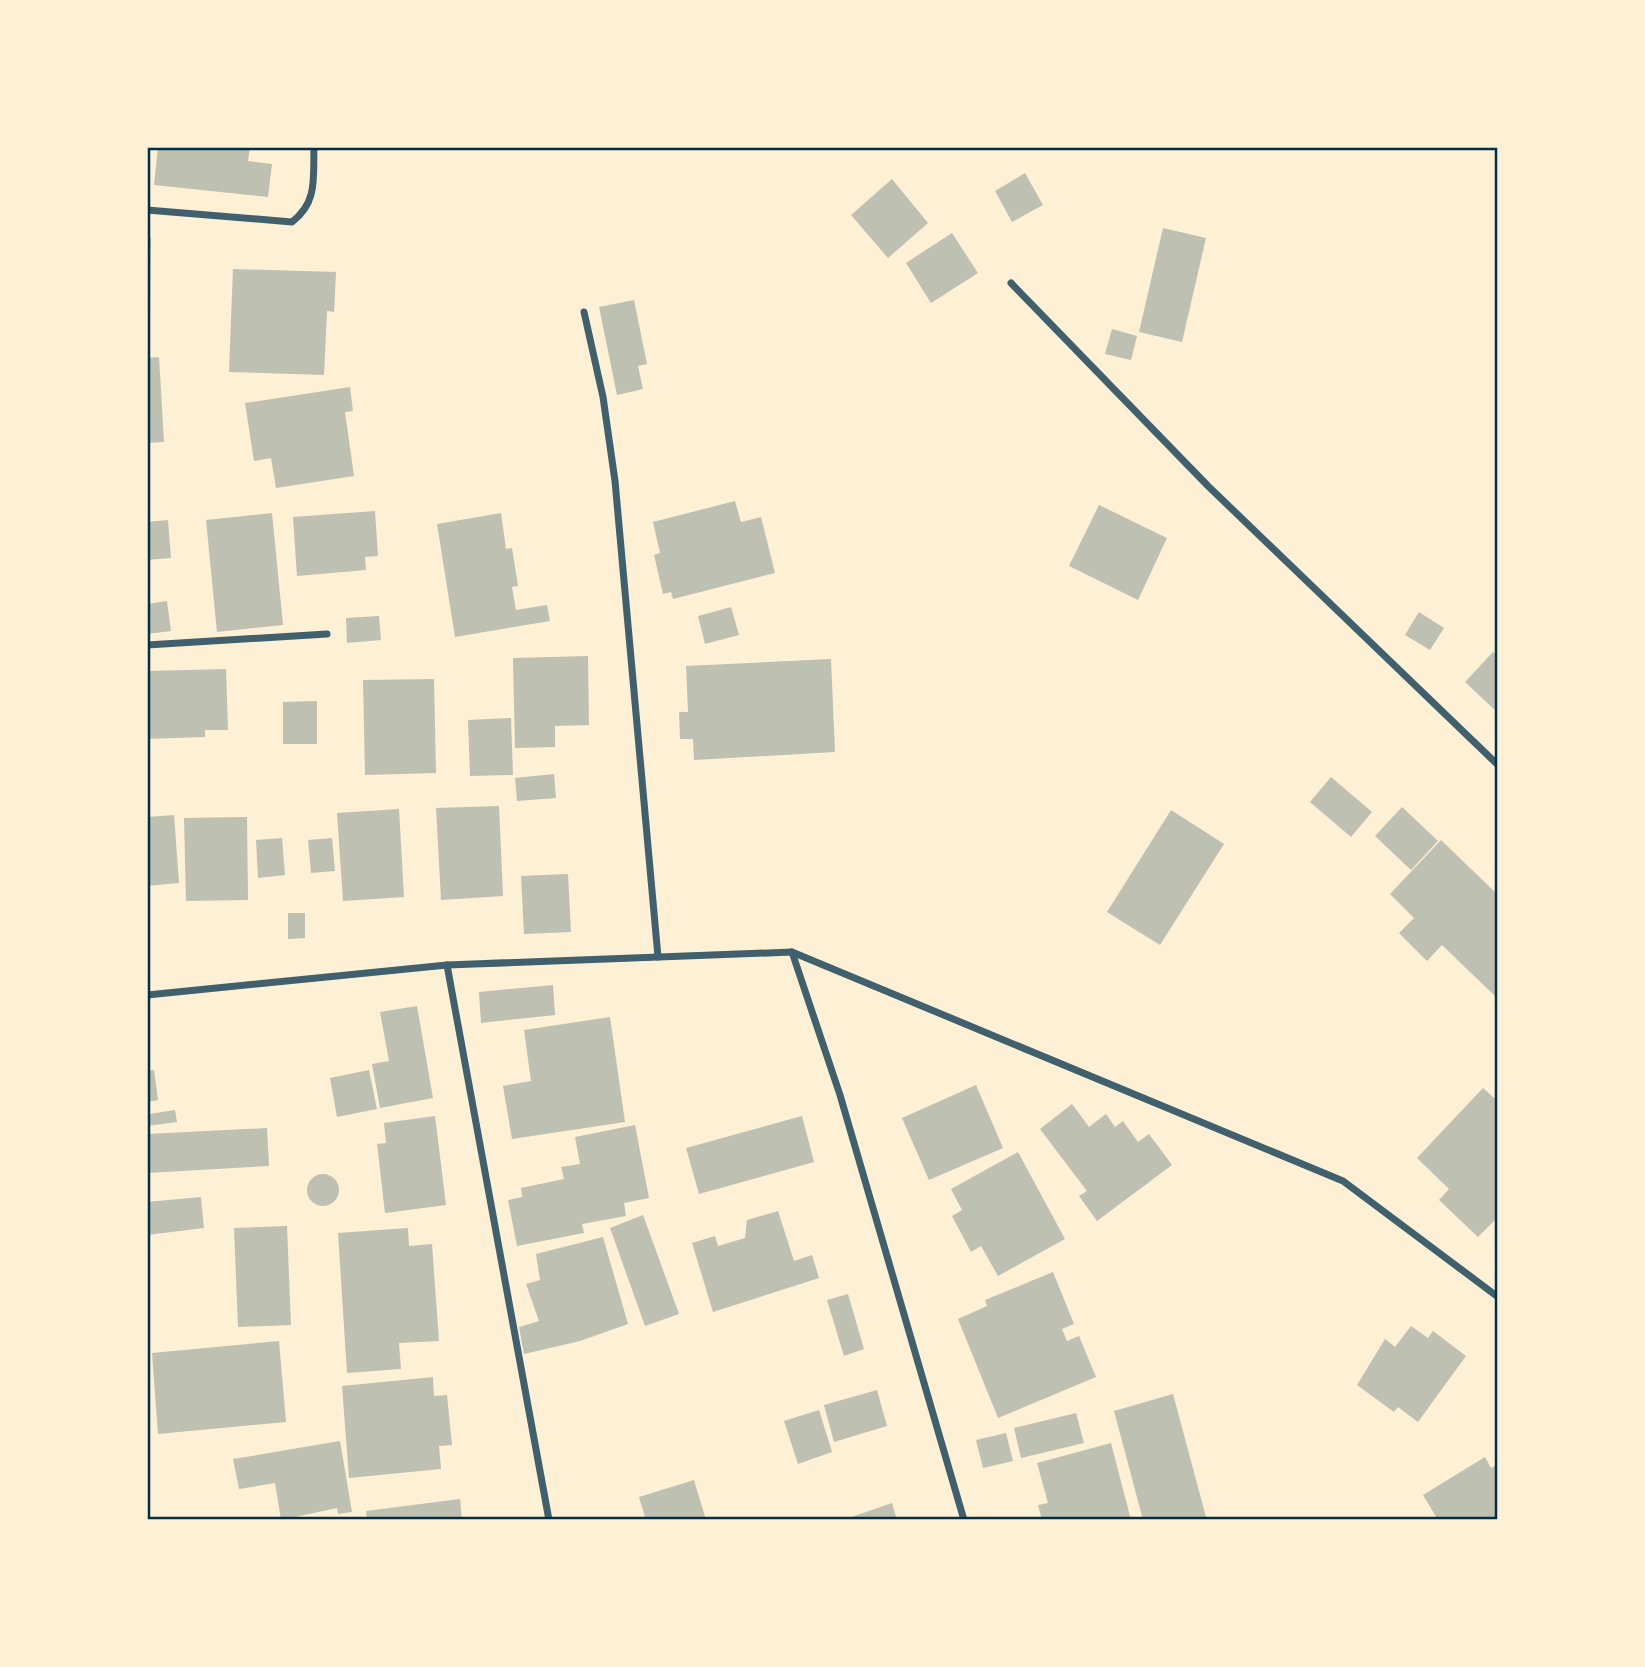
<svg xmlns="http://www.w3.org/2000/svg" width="1645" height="1667" viewBox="0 0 1645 1667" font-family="'PT Sans',sans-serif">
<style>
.building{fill:#bec0b2}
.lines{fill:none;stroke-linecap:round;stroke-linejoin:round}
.minor{stroke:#3f606c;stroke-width:7}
.neatline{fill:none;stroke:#003049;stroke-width:2.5}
</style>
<rect width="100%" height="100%" fill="#fdf0d5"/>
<g class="building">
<polygon points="158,147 250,147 248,161 272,164 268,197 154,185"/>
<polygon points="1025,173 1043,205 1012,222 995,191"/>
<polygon points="892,179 928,223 888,258 851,215"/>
<polygon points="1163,228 1206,238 1182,342 1139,332"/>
<polygon points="952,233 978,273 931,303 906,263"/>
<polygon points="147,237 151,237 150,318 147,318"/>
<polygon points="233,269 336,272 334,312 327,311 324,375 229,372"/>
<polygon points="634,300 647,364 638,366 643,389 617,395 599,307"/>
<polygon points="1112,329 1137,336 1131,360 1105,354"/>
<polygon points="159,357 164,442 147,443 147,358"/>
<polygon points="350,387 353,411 345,412 354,476 276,488 271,458 254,461 245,403"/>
<polygon points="735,501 741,522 761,517 775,573 673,599 671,592 663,594 654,555 660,553 653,522"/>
<polygon points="1099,505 1167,538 1138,600 1069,566"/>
<polygon points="375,511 378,556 365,557 366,570 297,576 293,517"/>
<polygon points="272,513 283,625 217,632 206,520"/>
<polygon points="501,513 506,549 512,548 518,586 512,587 516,610 547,605 550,621 455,637 437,524"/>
<polygon points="168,520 171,558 147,560 147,522"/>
<polygon points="167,601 171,631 147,634 147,604"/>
<polygon points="731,607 739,635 705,644 698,616"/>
<polygon points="1419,612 1444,628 1430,650 1405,635"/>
<polygon points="379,616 381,640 347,643 346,618"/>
<polygon points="1493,652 1498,657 1498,713 1465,682"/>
<polygon points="588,656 589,725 555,726 555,747 515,748 513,658"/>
<polygon points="831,659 835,752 694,760 693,739 680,739 679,712 688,712 686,666"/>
<polygon points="226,669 228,730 205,730 205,737 147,739 147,671"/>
<polygon points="434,679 436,773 365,775 363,680"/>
<polygon points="317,701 317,744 283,744 283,702"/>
<polygon points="511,718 513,775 470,776 468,720"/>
<polygon points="554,774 556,798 517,801 515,778"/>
<polygon points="1331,777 1372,812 1351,837 1310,802"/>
<polygon points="499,806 503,896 441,900 436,808"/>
<polygon points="1402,807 1438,841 1411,870 1375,836"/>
<polygon points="399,809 404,897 343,901 337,813"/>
<polygon points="1171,810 1224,844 1160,945 1107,912"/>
<polygon points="174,815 179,883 147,886 147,817"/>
<polygon points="247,817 248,900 186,901 184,818"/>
<polygon points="282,838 285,875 258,878 256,840"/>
<polygon points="332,838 335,871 311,873 308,840"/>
<polygon points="1441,840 1498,895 1498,999 1442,945 1427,961 1399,933 1414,918 1390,894"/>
<polygon points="568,874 571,932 524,934 521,876"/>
<polygon points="288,913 305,913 305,938 288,939"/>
<polygon points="553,985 555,1015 481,1023 479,992"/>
<polygon points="417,1006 433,1098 380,1108 372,1064 389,1061 380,1012"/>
<polygon points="610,1017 625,1122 512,1139 503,1086 531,1081 524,1030"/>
<polygon points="154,1070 158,1100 147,1102 147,1071"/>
<polygon points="369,1070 377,1109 337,1117 330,1078"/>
<polygon points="976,1085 1003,1148 929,1180 902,1118"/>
<polygon points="1483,1088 1494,1098 1498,1094 1498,1217 1478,1237 1439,1200 1449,1189 1417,1158"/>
<polygon points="1072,1104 1089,1127 1106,1114 1115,1127 1123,1121 1138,1142 1149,1134 1172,1165 1097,1221 1079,1196 1087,1191 1040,1129"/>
<polygon points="147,1105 150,1114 175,1110 177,1122 147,1126"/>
<polygon points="435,1116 446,1205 385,1213 377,1144 386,1143 384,1123"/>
<polygon points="802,1116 814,1162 699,1194 686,1148"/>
<polygon points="635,1125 649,1198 624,1203 626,1216 582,1224 584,1233 517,1246 508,1200 522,1197 521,1188 564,1179 561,1167 580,1164 575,1137"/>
<polygon points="267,1128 269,1166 147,1173 147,1134"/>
<polygon points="1018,1152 1065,1239 998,1276 981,1246 971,1252 952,1216 962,1210 951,1189"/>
<circle cx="323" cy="1190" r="16"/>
<polygon points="201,1197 204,1228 147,1235 147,1202"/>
<polygon points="778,1211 794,1261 812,1255 819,1278 713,1312 692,1243 715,1236 718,1246 745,1238 747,1220"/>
<polygon points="643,1215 679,1314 645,1326 610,1228"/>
<polygon points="287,1226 291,1325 238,1327 234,1228"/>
<polygon points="408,1228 409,1246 432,1244 439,1341 399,1343 401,1369 347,1373 338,1233"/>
<polygon points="603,1237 628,1324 580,1341 524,1354 519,1327 539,1321 526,1284 540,1280 536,1254"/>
<polygon points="1053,1272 1074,1324 1062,1329 1067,1341 1079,1336 1096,1377 998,1418 958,1319 987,1306 985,1300"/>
<polygon points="848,1294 864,1349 844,1356 827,1300"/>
<polygon points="1411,1326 1428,1338 1433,1331 1466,1356 1418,1422 1398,1407 1394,1412 1357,1385 1385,1339 1395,1347"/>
<polygon points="279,1341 286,1422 158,1434 152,1353"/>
<polygon points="433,1377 434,1396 447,1395 452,1445 439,1446 441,1469 349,1478 342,1386"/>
<polygon points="877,1390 887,1426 834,1442 824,1405"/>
<polygon points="1173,1394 1206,1517 1143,1520 1114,1411"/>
<polygon points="819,1410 832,1452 798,1464 784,1421"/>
<polygon points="1076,1413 1084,1443 1021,1458 1014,1428"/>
<polygon points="1006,1433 1013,1461 983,1468 976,1440"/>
<polygon points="340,1441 352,1512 338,1514 337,1508 281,1520 275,1483 239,1489 233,1459"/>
<polygon points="1111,1443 1131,1520 1042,1520 1038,1505 1048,1503 1037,1463"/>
<polygon points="1485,1457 1491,1468 1498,1464 1498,1520 1438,1520 1423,1495"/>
<polygon points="694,1480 706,1520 646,1520 639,1497"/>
<polygon points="460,1499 462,1520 367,1520 366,1511"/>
<polygon points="892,1503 897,1520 843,1520"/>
</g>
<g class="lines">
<g class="minor">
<path d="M147,210L292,222C318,202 313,178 314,147"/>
<polyline points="1011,283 1208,486 1498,765"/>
<polyline points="584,312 603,397 615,481 658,957"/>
<polyline points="147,645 327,634"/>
<polyline points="792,952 1343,1181 1498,1297"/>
<polyline points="447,965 549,1520"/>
<polyline points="147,995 447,965 792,952 840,1095 964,1520"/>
</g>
</g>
<rect width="1645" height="1667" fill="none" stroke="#fdf0d5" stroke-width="298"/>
<rect x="149" y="149" width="1347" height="1369" class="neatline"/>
</svg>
